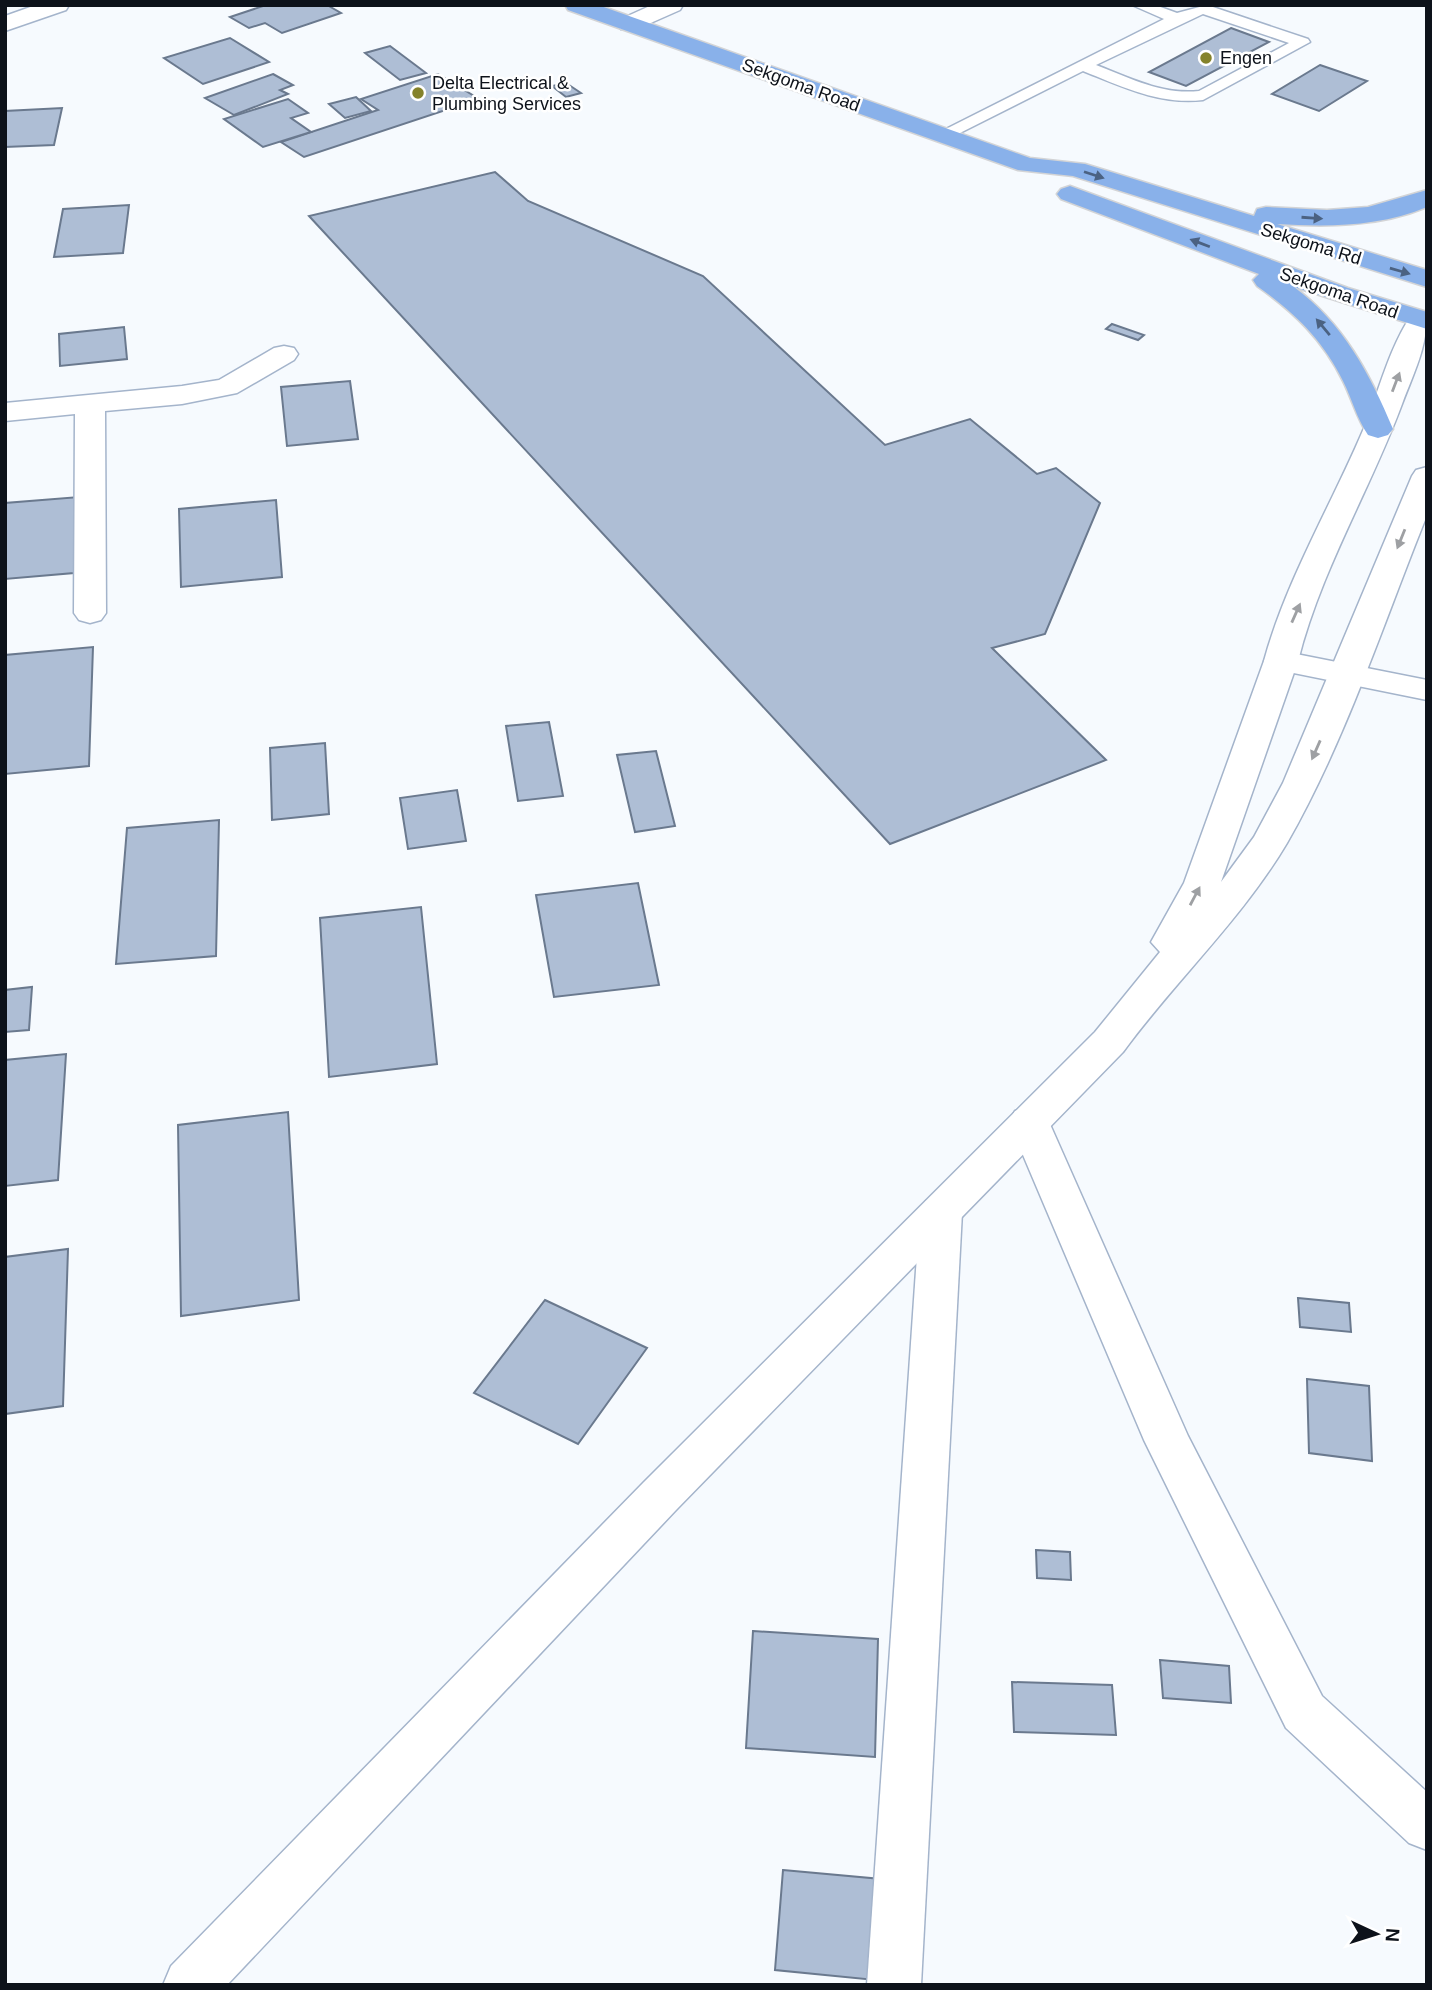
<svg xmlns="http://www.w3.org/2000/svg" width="1432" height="1990" viewBox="0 0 1432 1990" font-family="Helvetica,sans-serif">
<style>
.building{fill:#aebed5;stroke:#6a798e;stroke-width:2}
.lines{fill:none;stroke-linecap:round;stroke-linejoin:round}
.lane-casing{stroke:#a4b4cb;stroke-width:3}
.street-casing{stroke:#a4b4cb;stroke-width:3}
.secondary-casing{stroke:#a4b4cb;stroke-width:3}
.highway-casing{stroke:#d3d4d6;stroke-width:3}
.lane{fill:#fff;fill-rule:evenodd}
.street{fill:#fff;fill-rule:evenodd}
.secondary{fill:#fff;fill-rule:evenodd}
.highway{fill:#89b1ea;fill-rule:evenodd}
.oneway{fill:#4b6282}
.oneway2{fill:#9ea0a3}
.poi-dot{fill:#84822a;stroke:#fff;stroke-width:2.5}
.labels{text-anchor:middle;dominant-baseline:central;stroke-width:5;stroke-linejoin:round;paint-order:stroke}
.far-poi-label{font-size:18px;fill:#0d121a;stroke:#fff;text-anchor:start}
.far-street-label{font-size:18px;fill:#0d121a;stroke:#fff}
</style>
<rect width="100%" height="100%" fill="#f6fafe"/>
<g class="building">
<polygon points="266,5 327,5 341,13 282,33 265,23 249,28 230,17"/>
<polygon points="1231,28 1269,42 1186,86 1149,72"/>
<polygon points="230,38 269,62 203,84 164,58"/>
<polygon points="390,46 426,73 400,80 365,53"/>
<polygon points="1320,65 1367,81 1319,111 1272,94"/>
<polygon points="273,74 293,85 280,90 288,94 234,115 205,98"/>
<polygon points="438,74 479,99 304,157 281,142 378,110 361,99"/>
<polygon points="566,83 581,93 566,97 552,86"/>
<polygon points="356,97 371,111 345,118 329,104"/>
<polygon points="288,99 308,113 291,118 311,132 263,147 224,119"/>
<polygon points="62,108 54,145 5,147 5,111"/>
<polygon points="495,172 528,201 703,276 885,445 970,419 1037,474 1056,468 1100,503 1045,634 992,648 1106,760 890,844 309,216"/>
<polygon points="129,205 123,253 54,257 63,209"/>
<polygon points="1112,324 1144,335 1138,340 1106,329"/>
<polygon points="124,327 127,359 60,366 59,334"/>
<polygon points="350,381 358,439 287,446 281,387"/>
<polygon points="79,497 74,573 5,579 5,503"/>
<polygon points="276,500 282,577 181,587 179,509"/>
<polygon points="93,647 89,766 5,774 5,655"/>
<polygon points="549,722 563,796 518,801 506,726"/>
<polygon points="325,743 329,814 272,820 270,748"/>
<polygon points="656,751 675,826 635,832 617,755"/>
<polygon points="457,790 466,841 408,849 400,798"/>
<polygon points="219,820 216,956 116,964 127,828"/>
<polygon points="638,883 659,985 554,997 536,895"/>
<polygon points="421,907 437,1064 329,1077 320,918"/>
<polygon points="32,987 29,1030 5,1032 5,990"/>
<polygon points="66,1054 58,1180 5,1186 5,1060"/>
<polygon points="288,1112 299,1300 181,1316 178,1125"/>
<polygon points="68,1249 63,1406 5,1414 5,1257"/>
<polygon points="1298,1298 1349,1303 1351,1332 1300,1327"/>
<polygon points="545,1300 647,1348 578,1444 474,1393"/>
<polygon points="1307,1379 1369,1386 1372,1461 1309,1453"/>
<polygon points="1036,1550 1070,1552 1071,1580 1037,1578"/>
<polygon points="753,1631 878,1639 875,1757 746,1748"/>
<polygon points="1160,1660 1229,1666 1231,1703 1163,1698"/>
<polygon points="1012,1682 1112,1685 1116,1735 1014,1732"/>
<polygon points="783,1870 881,1879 875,1980 775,1970"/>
</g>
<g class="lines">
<defs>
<path id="lane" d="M1132,5H1155L1177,13L1207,5L1308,39L1310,42L1203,100C1160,105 1123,87 1083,71L948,139H936L934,135L1164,19ZM1203,14L1289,43L1199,91C1162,95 1130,78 1096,65Z"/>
<g id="street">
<polygon points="36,5 69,5 66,10 5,31 5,16"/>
<polygon points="652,5 683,5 680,10 637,29 621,29 617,24 621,19"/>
<polygon points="284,346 294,348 298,354 294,360 237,393 182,404 105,411 106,613 101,620 90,623 79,620 74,613 75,414 5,421 5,403 182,386 219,380 274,348"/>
<polygon points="1281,651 1427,680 1427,700 1269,668 1264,661 1269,654"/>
<polygon points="1029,1107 1043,1111 1049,1122 1188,1436 1322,1696 1427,1792 1427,1850 1409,1843 1286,1728 1144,1440 1009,1122 1015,1111"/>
<polygon points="941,1196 956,1201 962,1212 921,1985 867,1985 920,1212 926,1201"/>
</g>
<path id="secondary" d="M1422,312L1427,313C1427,348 1414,372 1402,404C1370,490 1320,572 1298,661L1221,882L1254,837L1283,783L1412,476L1416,470L1427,467V515C1383,624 1346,740 1287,843C1242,919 1175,981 1123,1052L676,1510L227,1985H163L171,1966L644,1482L1095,1032L1160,952L1151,942L1184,883L1264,661C1286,580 1331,506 1364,428C1379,391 1389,348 1412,314Z"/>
<g id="highway">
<path d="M565,5H598L1030,158L1085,164L1254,216L1257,209L1266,207L1327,210L1368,207L1427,190V207C1379,227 1328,227 1277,224L1427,270V287L1073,176L1018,170L568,10Z"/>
<path d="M1070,186L1348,288L1427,312V329L1294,287C1343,323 1370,374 1393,429L1388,435L1378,438L1368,435C1357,419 1352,399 1343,381C1323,340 1294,312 1257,286L1253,280L1259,274L1061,199L1057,194L1061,189Z"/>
</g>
</defs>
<use href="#lane" class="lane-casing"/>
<use href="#street" class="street-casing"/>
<use href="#secondary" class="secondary-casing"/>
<use href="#highway" class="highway-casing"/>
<use href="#lane" class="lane"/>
<use href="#street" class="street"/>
<use href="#secondary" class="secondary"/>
<use href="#highway" class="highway"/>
</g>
<defs><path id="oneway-solid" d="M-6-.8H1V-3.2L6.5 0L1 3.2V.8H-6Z" transform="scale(1.75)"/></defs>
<g class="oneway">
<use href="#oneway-solid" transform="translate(1094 175) rotate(18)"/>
<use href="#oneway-solid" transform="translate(1312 218) rotate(4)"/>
<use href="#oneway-solid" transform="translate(1200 243) rotate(-159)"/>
<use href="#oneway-solid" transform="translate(1400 271) rotate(16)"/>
<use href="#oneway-solid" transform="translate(1323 327) rotate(-130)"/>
</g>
<g class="oneway2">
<use href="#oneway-solid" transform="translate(1396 382) rotate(-69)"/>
<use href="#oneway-solid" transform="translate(1401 539) rotate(112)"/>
<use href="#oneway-solid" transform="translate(1296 613) rotate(-66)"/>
<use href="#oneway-solid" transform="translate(1316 750) rotate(114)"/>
<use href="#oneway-solid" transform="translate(1195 896) rotate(-62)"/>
</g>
<g class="poi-dot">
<circle cx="1206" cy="58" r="7"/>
<circle cx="418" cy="93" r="7"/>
</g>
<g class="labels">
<g class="far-poi-label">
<text x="1220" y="58">Engen</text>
<text x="432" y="83">Delta Electrical &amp;<tspan x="432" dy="21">Plumbing Services</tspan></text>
</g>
<g class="far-street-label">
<text transform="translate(801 85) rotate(20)">Sekgoma Road</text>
<text transform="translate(1311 244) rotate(17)">Sekgoma Rd</text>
<text transform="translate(1339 293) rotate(19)">Sekgoma Road</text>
</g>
</g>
<rect width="1432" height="1990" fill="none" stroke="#0d121a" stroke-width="14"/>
<g transform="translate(1376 1934) rotate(94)" stroke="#ffffff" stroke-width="5" paint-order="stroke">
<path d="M0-5L12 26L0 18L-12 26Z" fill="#0d121a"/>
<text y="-10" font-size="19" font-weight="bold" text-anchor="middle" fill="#0d121a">N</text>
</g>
</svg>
